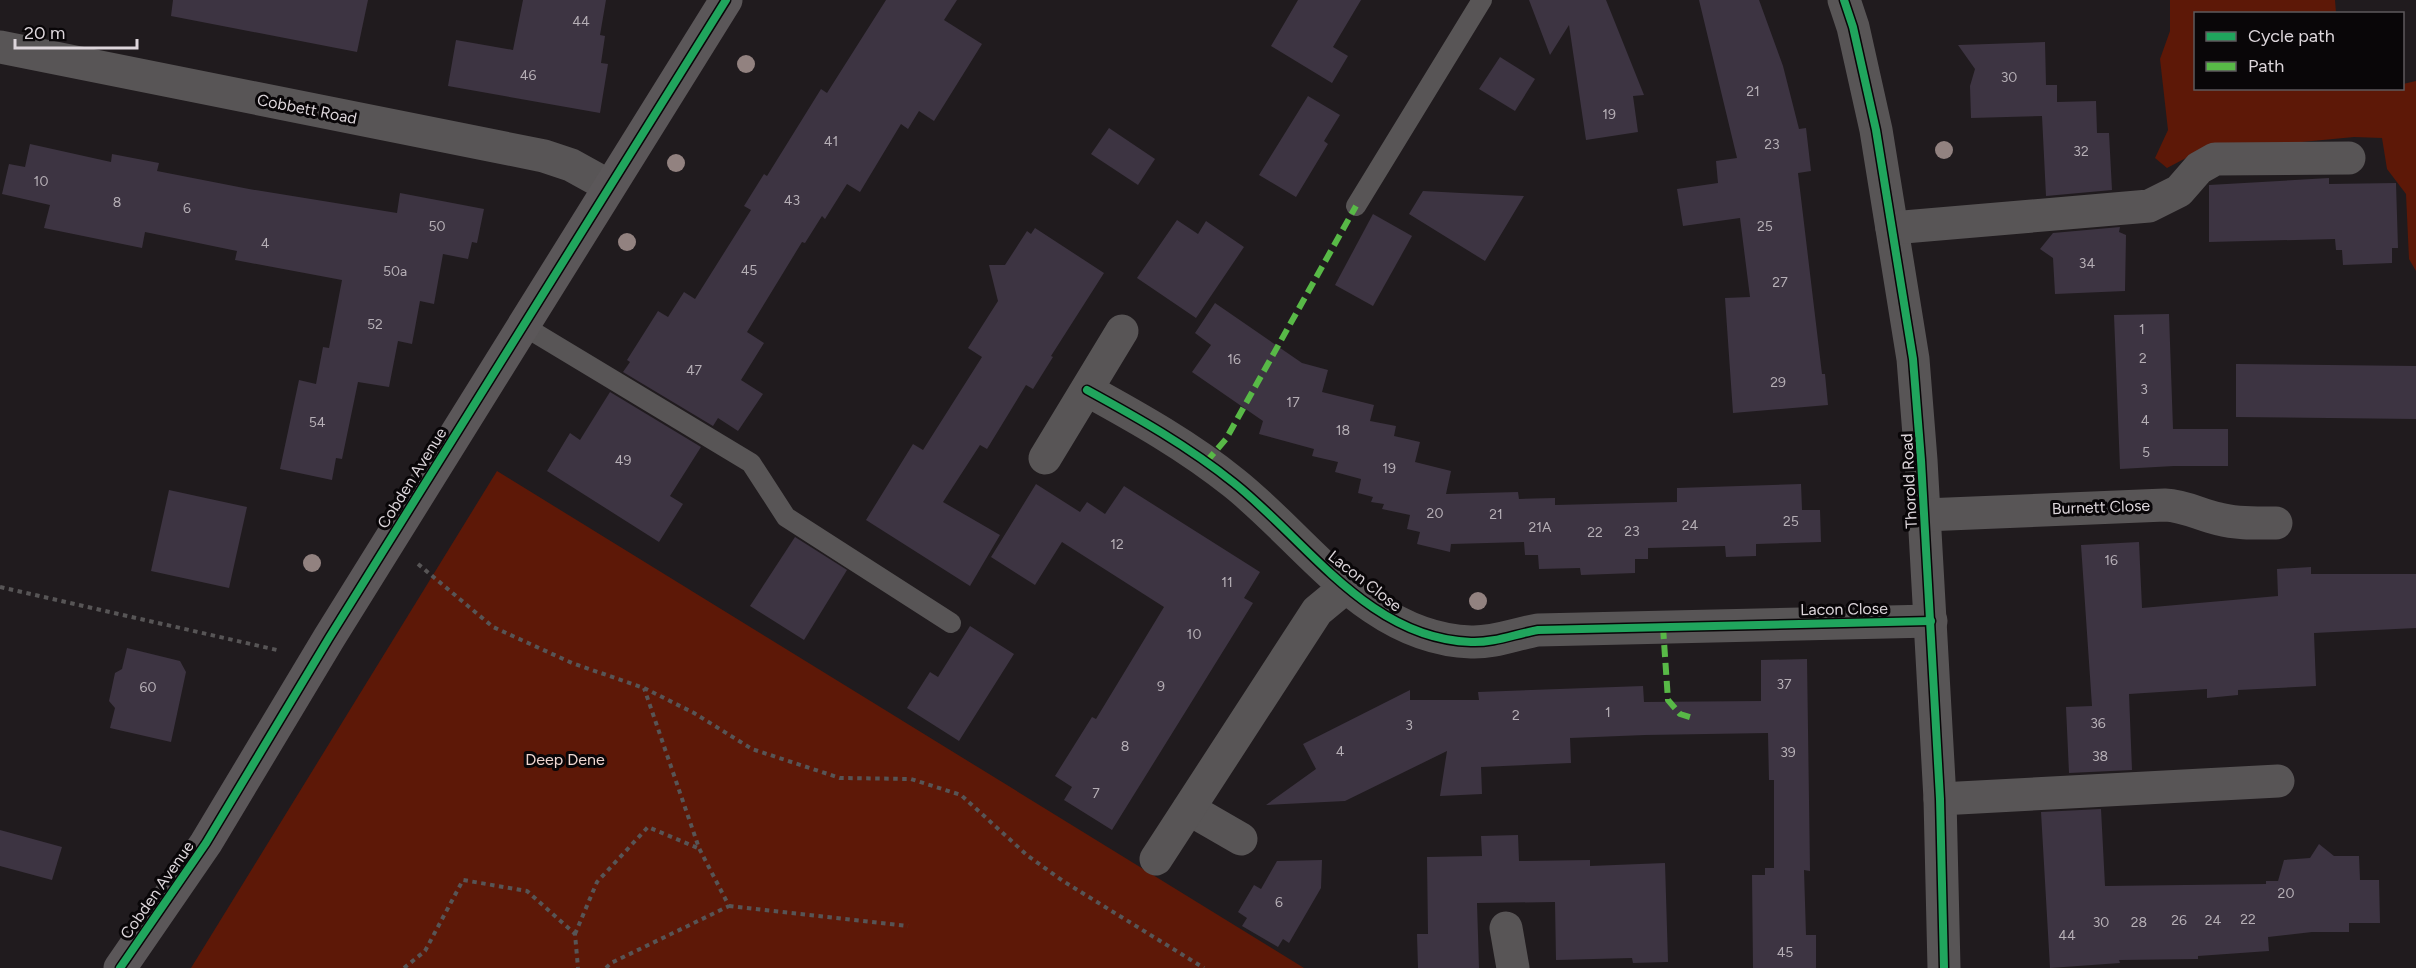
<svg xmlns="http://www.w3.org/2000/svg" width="2416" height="968" viewBox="0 0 2416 968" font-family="Figtree,sans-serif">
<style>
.green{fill:#5d1807}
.building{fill:#3d3442}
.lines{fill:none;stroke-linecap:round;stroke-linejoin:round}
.path{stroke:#575556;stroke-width:4;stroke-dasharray:4.5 4.5;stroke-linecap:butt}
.lane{stroke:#585556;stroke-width:20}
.street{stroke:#585556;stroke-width:33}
.secondary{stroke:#5b5759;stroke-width:33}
.quiet{stroke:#58b947;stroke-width:6;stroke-dasharray:12 6;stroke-linecap:butt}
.cycleway-casing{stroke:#090608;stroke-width:11}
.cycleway{stroke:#20a55d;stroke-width:8}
.tree{fill:#928280}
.labels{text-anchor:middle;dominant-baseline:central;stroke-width:6;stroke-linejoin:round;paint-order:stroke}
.number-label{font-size:14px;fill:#b5aeb5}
.street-label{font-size:16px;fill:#ddd6db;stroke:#090608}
.park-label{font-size:16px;fill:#f0d7d1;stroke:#090608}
</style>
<rect width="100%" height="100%" fill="#201b1e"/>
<g class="green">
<polygon points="2170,0 2335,0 2336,13 2196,14 2196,88 2402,88 2403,84 2416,81 2416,271 2409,259 2406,194 2387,169 2382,138 2354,137 2281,144 2205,148 2167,168 2155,158 2168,130 2160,59 2170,31"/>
<polygon points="497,471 1304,968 191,968"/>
</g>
<g class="building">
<polygon points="173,0 368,0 357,52 171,16"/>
<polygon points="523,0 606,0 600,35 605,36 601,63 608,64 600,113 448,86 456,40 513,50"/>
<polygon points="886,0 957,0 944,20 982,44 934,121 919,111 908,129 901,124 860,192 847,184 825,219 822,216 805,243 802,242 747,332 764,343 741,380 763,394 738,431 718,418 713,426 623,372 630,362 627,360 658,311 668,317 684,292 695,299 751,210 744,206 764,174 767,176 821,89 827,93"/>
<polygon points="1298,0 1361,0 1333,47 1348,56 1332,83 1271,46"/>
<polygon points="1529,0 1606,0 1644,95 1633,96 1638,132 1586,140 1569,25 1550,55"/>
<polygon points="1699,0 1759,0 1783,66 1799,129 1806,128 1811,171 1798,173 1822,374 1825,374 1828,405 1733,413 1725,298 1750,297 1740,218 1683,226 1677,189 1718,183 1716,161 1737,158"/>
<polygon points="2045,42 2046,85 2057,85 2057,102 2096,101 2097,133 2109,133 2112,190 2046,196 2042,116 1971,118 1970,86 1975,69 1958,45"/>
<polygon points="1500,57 1535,79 1515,111 1479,89"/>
<polygon points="1308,96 1340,115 1324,141 1328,144 1296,197 1259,175"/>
<polygon points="1109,128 1155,159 1138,185 1091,154"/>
<polygon points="30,144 111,162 112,154 159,163 157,171 249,189 397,213 400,193 484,209 477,243 472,242 468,259 443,254 434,304 420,301 412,344 398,341 389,387 358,382 342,459 336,458 332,480 280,469 299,380 316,384 323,347 329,348 342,280 235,260 237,251 145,232 142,248 44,228 50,205 2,194 9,164 25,167"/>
<polygon points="2329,178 2329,184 2396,183 2398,248 2392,248 2392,263 2343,265 2342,250 2336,250 2335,239 2209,242 2209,185"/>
<polygon points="1423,191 1461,193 1524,196 1485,261 1409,214"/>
<polygon points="1373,214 1412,236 1373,306 1335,285"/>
<polygon points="1177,220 1198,234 1206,221 1244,247 1196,318 1137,278"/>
<polygon points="2120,227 2119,232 2126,235 2125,291 2055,294 2053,258 2040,249 2053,233"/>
<polygon points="1035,228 1104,273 1051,356 1053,357 1033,389 1026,385 987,449 980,445 943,502 1000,535 970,586 866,520 913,444 923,450 982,357 968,348 998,301 989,265 1005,265 1027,231 1031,234"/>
<polygon points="1215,303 1302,363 1328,370 1322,392 1374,405 1370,421 1396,426 1394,436 1420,442 1415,462 1451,471 1446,494 1518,492 1519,499 1555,498 1555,505 1677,502 1677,488 1801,484 1802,510 1820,510 1821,542 1756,544 1756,556 1726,557 1725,546 1648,548 1648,559 1635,559 1635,573 1581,575 1580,568 1539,569 1538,555 1525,555 1524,542 1451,544 1450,552 1417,544 1420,532 1407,529 1410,515 1382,509 1384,504 1371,502 1373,497 1358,493 1361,479 1335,472 1338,462 1312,456 1314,449 1259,434 1263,421 1192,372 1211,345 1195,333"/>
<polygon points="2169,314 2173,429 2228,429 2228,466 2174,466 2120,469 2114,315"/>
<polygon points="2236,364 2416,366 2416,419 2236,417"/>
<polygon points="610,392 701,447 670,496 683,504 659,542 547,471 570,433 580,440"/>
<polygon points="1036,484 1080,512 1087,502 1105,514 1124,486 1260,572 1244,598 1253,603 1112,830 1064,800 1072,787 1055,776 1092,717 1096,719 1164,607 1062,542 1035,585 991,557"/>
<polygon points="169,490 247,507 229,588 151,571"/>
<polygon points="795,537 847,570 804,640 750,606"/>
<polygon points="2139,542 2142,608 2278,596 2277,569 2311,567 2311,574 2416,574 2416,628 2314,633 2316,686 2238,690 2238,695 2207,698 2207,689 2129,694 2132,770 2069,773 2066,707 2092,706 2081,545"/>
<polygon points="970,626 1014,654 959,741 907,708 930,672 938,677"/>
<polygon points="127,648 180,661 186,672 171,742 110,728 115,708 109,701 115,673 122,669"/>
<polygon points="1807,659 1810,871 1804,870 1806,935 1816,935 1816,968 1753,968 1752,875 1765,875 1765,868 1774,868 1774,780 1769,780 1768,733 1645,735 1570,738 1571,763 1481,767 1482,794 1440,796 1447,751 1345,801 1266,805 1316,769 1303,744 1410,690 1410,700 1479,700 1478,692 1643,686 1644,702 1761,701 1761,660"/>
<polygon points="2101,809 2105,886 2266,884 2266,881 2278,881 2284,860 2310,858 2319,844 2334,856 2359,856 2360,880 2379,880 2380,923 2349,923 2349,932 2312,932 2268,937 2269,951 2198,956 2198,959 2119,960 2120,963 2050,968 2041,812"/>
<polygon points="0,830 62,847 52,880 0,866"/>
<polygon points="1518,835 1519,861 1590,860 1590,866 1665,863 1668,962 1633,963 1632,958 1556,960 1555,902 1477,903 1479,968 1418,968 1417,934 1428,934 1427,857 1482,856 1481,836"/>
<polygon points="1322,860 1321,888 1289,943 1283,939 1278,947 1242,926 1247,918 1238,912 1254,885 1261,889 1277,861"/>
</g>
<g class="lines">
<g class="path">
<polyline points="418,564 493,627 572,663 644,688 694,713 752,749 840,778 911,779 961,795 1028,856 1063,881 1204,968"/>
<polyline points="0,587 277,650"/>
<polyline points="729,906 908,926"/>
<polyline points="575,934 597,882 648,827 698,848"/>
<polyline points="404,968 425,951 463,880 527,891 575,934 578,968"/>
<polyline points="606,968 611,963 729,906 699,848 644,688"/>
</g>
<g class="lane">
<polyline points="1356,206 1482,0"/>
<polyline points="522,325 751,463 786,517 951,623"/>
</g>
<g class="street">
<polyline points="1844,0 1853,27 1876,130 1913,359 1921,460 1940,799 1944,968"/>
<polyline points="0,47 544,156 571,165 609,186"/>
<polyline points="1892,228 2149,206 2179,191 2199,168 2215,159 2349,158"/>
<path d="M1087,390C1138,418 1188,446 1234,483C1307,541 1369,639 1471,642C1494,643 1515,634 1538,630L1931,621"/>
<polyline points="1045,458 1122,331"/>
<path d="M1924,515L2165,505C2186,506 2200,515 2219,519C2238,524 2257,523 2276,523"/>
<polyline points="1940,799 2278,781"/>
<polyline points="1189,809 1241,839"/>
<polyline points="1156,859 1317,611 1346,587"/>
<polyline points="1506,928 1513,968"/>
</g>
<polyline class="secondary" points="120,968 206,843 329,638 726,0"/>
<g class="quiet">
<polyline points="1206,462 1226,439 1356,206"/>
<polyline points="1663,627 1668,700 1680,714 1693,718"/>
</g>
<defs>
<g id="cycleway">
<polyline points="1844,0 1853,27 1876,130 1913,359 1921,460 1940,799 1944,968"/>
<path d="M1087,390C1138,418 1188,446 1234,483C1307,541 1369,639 1471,642C1494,643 1515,634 1538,630L1931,621"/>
<polyline points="120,968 206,843 329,638 726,0"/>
</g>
</defs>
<use href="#cycleway" class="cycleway-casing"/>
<use href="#cycleway" class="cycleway"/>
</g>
<g class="tree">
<circle cx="746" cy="64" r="9"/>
<circle cx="1944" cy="150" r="9"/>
<circle cx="676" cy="163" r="9"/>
<circle cx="627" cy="242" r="9"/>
<circle cx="312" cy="563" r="9"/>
<circle cx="1478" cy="601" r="9"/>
</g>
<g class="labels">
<g class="number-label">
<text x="581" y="21">44</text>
<text x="528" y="75">46</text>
<text x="2009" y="77">30</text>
<text x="1753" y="91">21</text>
<text x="1609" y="114">19</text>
<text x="831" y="141">41</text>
<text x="1772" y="144">23</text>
<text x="2081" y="151">32</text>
<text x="41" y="181">10</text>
<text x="792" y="200">43</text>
<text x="117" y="202">8</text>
<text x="187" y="208">6</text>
<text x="437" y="226">50</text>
<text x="1765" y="226">25</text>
<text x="265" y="243">4</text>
<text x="2087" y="263">34</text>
<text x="749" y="270">45</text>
<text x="395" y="271">50a</text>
<text x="1780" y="282">27</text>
<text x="375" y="324">52</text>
<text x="2142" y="329">1</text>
<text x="2143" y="358">2</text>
<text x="1234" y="359">16</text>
<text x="694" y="370">47</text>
<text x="1778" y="382">29</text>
<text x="2144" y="389">3</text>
<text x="1293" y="402">17</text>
<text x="2145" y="420">4</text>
<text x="317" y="422">54</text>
<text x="1343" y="430">18</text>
<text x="2146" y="452">5</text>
<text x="623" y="460">49</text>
<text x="1389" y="468">19</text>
<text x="1435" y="513">20</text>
<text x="1496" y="514">21</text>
<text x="1791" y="521">25</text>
<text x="1690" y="525">24</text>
<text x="1540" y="527">21A</text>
<text x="1632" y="531">23</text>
<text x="1595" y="532">22</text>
<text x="1117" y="544">12</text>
<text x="2111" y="560">16</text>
<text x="1227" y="582">11</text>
<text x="1194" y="634">10</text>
<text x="1784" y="684">37</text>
<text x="1161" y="686">9</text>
<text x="148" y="687">60</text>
<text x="1608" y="712">1</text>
<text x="1516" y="715">2</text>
<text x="2098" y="723">36</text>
<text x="1409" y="725">3</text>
<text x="1125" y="746">8</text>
<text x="1340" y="751">4</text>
<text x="1788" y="752">39</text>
<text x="2100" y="756">38</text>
<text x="1096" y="793">7</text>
<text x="2286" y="893">20</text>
<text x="1279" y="902">6</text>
<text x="2248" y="919">22</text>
<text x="2179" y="920">26</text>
<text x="2213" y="920">24</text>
<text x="2101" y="922">30</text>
<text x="2139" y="922">28</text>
<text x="2067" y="935">44</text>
<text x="1785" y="952">45</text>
</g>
<g class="street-label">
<text transform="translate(307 109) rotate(11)">Cobbett Road</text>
<text transform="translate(412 478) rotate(-58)">Cobden Avenue</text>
<text transform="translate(1909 481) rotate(-93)">Thorold Road</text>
<text transform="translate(2101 507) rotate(-2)">Burnett Close</text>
<text transform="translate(1365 581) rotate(38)">Lacon Close</text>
<text transform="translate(1844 609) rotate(-1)">Lacon Close</text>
<text transform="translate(157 890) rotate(-55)">Cobden Avenue</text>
</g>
<g class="park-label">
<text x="565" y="759">Deep Dene</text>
</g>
</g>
<rect x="2194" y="12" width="210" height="78" fill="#090608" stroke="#5e595c" stroke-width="1.5"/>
<rect x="2206" y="32" width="30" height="9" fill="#20a55d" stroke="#5e595c" stroke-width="1.5"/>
<text x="2248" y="42" font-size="18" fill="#ddd6db">Cycle path</text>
<rect x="2206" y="62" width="30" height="9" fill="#58b947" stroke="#5e595c" stroke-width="1.5"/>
<text x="2248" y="72" font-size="18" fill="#ddd6db">Path</text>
<path d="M15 39v9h122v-9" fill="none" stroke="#ddd6db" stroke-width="3"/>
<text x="24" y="39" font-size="18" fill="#ddd6db" stroke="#090608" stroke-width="4.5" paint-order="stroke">20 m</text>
</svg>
